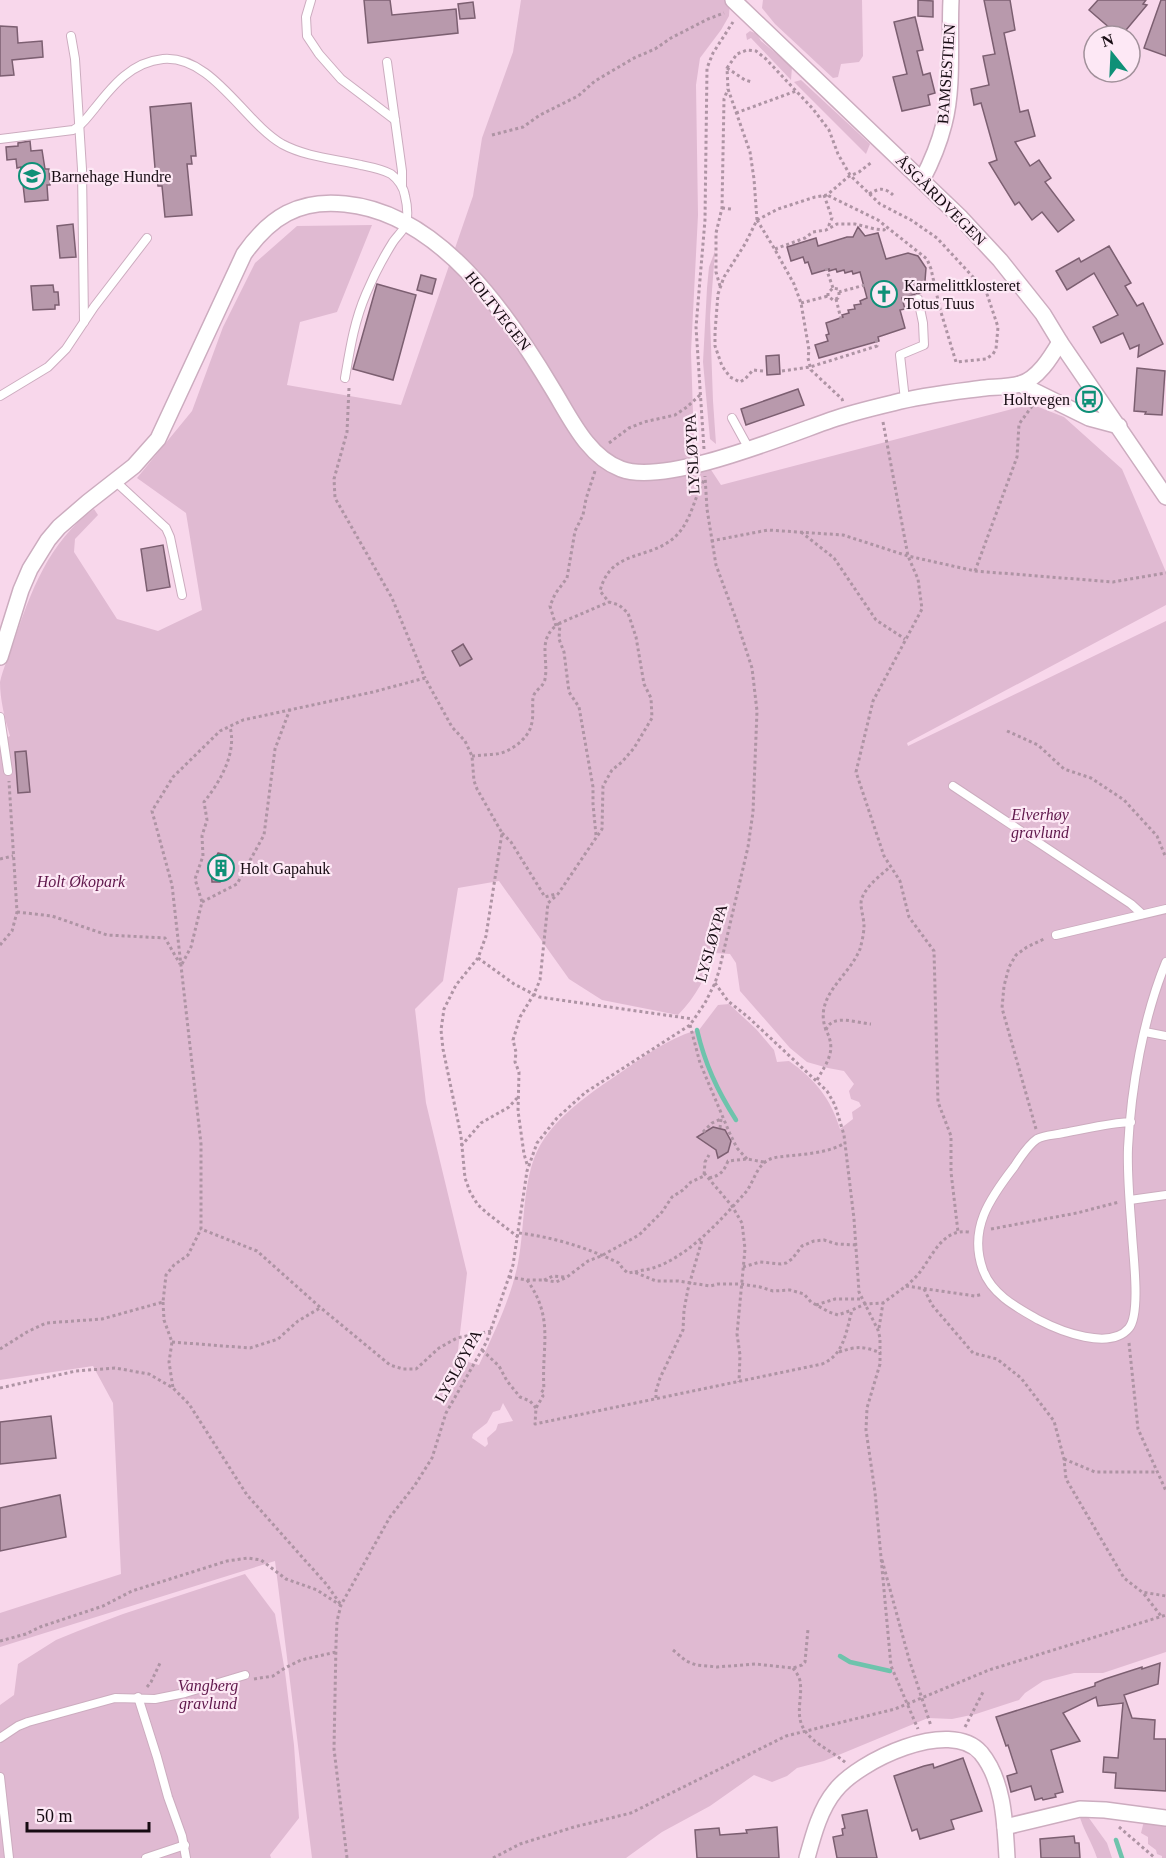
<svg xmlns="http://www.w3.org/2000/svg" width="1166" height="1858" viewBox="0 0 1166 1858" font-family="'Times New Roman',serif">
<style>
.green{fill:#e0bad2;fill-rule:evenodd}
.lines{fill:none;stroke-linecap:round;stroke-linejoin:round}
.stream{stroke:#6ec3ac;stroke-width:4.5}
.building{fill:#b899ac;stroke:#7c5f71;stroke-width:1.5}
.lane-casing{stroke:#ccacbf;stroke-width:10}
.street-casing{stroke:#ccacbf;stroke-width:18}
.path{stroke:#ae94a4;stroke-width:3;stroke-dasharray:3 3;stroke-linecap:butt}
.lane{stroke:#fff;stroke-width:8}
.street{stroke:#fff;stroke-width:15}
.labels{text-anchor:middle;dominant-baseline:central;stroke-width:4.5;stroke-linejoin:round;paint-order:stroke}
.street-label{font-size:16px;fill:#160b12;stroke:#fde8f5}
.poi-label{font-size:16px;fill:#160b12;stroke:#fde8f5;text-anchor:start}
.park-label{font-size:16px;font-style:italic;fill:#5f174b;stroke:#fde8f5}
</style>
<rect width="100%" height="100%" fill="#f8d7eb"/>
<g class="green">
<path d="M521,0H730L729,16L721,30L700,58L696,85L698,215L691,352L694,444L721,485L1031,404L1064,417L1122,469L1166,572V605L907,743L908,746L1166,621V1652L1103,1673H1074L1043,1681L1025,1693L1019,1700L976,1714L952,1719L928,1718L824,1761L797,1768L787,1776L772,1782L754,1775L710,1806L662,1832L626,1858H312L275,1561L0,1647V1613L121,1574L113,1403L93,1366L0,1380V741L10,736C5,719 0,700 0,682C3,669 9,655 14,642C30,593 49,541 94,509L98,515L75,539L74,552L117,619L158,631L202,610L186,513L137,478L192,411L223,327L255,263L297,226L372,225L337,312L300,322L287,385L401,405L473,196L482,138L513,52ZM499,881L569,979L602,1000L678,1015C696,997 706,976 715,953L730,954L736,963L740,991L790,1048L807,1062L828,1068L844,1071L854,1084L849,1091L851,1099L859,1102L861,1106L852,1112L853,1119L840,1129C831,1099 815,1079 789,1061L777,1062L774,1050L756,1029L729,1004L718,1005L699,1030C674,1035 644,1056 623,1071C595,1090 564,1110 544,1139C521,1172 526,1224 518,1263C511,1298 494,1333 479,1365L457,1359L467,1273L426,1103L415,1009L443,981L458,888ZM503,1403L513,1421L498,1424L496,1430L487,1438L488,1444L485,1447L472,1438L473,1434L487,1423L493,1412L500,1410Z"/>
<polygon points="763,0 862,0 863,56 859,62 841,64 838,77 833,78 775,24 762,8"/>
<polygon points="750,31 757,34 761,41 792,67 791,80 751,38 747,40 746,34"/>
<polygon points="801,80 870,144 866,154 794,82"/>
<polygon points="715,251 710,317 713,401 716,444 710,439 703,362 707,288 709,267"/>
<polygon points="245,1574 275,1614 285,1672 294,1745 299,1818 270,1855 271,1858 0,1858 0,1705 14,1695 18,1664 56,1640 78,1631 123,1614"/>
<path d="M1079,1814H1086L1107,1843L1112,1858H1097C1092,1842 1083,1830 1079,1814Z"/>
<polygon points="1144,1821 1153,1825 1161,1821 1166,1823 1166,1858 1162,1858 1162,1856 1157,1854 1156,1850 1148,1844 1148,1837 1141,1833"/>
</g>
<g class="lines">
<g class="stream">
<path d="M697,1030C705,1064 717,1090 736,1120"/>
<polyline points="840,1656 850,1662 890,1671"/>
<polyline points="1116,1840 1122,1858"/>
</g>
</g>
<g class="building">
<polygon points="364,0 390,0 392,15 456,9 458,33 368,43"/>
<polygon points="918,0 933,1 933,17 918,16"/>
<polygon points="984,0 1010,0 1015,30 1004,33 1020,112 1028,110 1035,136 1015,142 1030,166 1039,160 1051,178 1045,182 1074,220 1058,232 1042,212 1032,220 1019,202 1015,205 989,163 997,160 981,103 974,105 971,89 989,85 983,56 995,54"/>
<polygon points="1098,0 1146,0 1143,4 1147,5 1121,36 1119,36 1089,10"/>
<polygon points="1161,0 1166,0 1166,56 1144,48"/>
<polygon points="473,2 475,18 460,19 458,4"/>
<polygon points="915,17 923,50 917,51 923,75 930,73 935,93 928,95 930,105 902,111 893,77 907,74 894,22"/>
<polygon points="0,26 17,27 18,43 42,41 43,57 12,60 14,75 0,76"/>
<polygon points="191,103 196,156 191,156 192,164 187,164 192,215 165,217 162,186 158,186 155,168 150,107"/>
<polygon points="30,141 31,151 42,150 45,169 49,169 50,185 47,185 48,200 25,202 21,167 17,168 16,159 7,160 6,147 18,146 18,143"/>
<polygon points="73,224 76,257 60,258 57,226"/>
<polygon points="858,227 865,236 878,233 886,259 908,253 918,256 926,268 925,281 922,288 923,292 902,298 905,309 900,310 905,328 878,337 879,341 819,358 815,345 828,341 826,335 829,334 826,323 843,317 842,315 849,313 848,310 855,309 854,305 861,304 860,301 867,298 860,272 853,274 852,271 845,273 844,270 837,272 836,269 829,271 829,269 812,274 808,262 805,263 803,257 791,261 787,247 816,238 818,246 847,237 853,237"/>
<polygon points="1109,246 1131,283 1125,286 1137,306 1143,303 1163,344 1138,357 1139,345 1130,349 1123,333 1101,343 1093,327 1118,315 1094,273 1067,290 1056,271 1079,258 1081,262"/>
<polygon points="421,275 436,279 432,294 417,290"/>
<polygon points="377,284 416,295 393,380 353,369"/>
<polygon points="53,285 54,292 58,292 59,305 55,305 55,309 33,310 31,286"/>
<polygon points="779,355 780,374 767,375 766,356"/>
<polygon points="1137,368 1165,371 1162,415 1145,414 1146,412 1134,411"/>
<polygon points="798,389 804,405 746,425 741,409"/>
<polygon points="163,545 170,587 147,591 141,549"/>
<polygon points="463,644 472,659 460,666 452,651"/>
<polygon points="26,751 30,792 18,793 15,752"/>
<polygon points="218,853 226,855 231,868 228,877 220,882 212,882 211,867"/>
<polygon points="713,1127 725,1130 731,1141 728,1152 718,1158 716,1150 697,1137"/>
<polygon points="51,1416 56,1458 0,1464 0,1422"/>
<polygon points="60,1495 66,1537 0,1551 0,1508"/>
<polygon points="1160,1663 1158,1684 1124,1695 1132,1718 1155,1720 1154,1739 1166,1739 1166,1791 1115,1788 1116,1773 1103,1772 1104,1757 1118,1758 1123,1703 1098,1706 1096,1697 1063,1713 1080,1741 1051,1750 1063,1792 1055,1794 1056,1797 1043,1800 1042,1798 1035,1800 1031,1786 1011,1792 1007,1776 1017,1773 1008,1745 1006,1746 996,1717 1095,1686 1095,1683 1105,1679 1142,1667 1142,1669"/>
<polygon points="963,1758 982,1811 951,1820 954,1829 920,1839 917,1829 912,1831 894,1776 924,1766 933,1764 934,1768"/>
<polygon points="867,1810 877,1858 837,1858 833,1837 843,1835 842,1829 845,1828 842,1815"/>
<polygon points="777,1827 779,1858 697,1858 695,1830 719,1828 720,1835 747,1833 746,1830"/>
<polygon points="1074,1836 1075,1843 1079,1843 1080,1858 1041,1858 1040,1839"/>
</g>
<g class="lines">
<defs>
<g id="lane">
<polyline points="311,0 306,17 307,36 319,54 341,79 395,120"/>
<polyline points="71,36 75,59 82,169 84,322"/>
<polyline points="387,62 402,171 402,185"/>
<path d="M0,139L73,130C83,125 88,116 95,108C113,85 132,62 163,59C212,55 244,122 282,144C306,157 335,159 361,165C371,167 382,169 391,174C398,179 404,188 405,196C407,204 408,216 406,224C404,230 397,236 393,242C383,258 373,277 366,294C354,322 350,349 345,378"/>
<polyline points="0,396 48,367 66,349 94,307 147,238"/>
<polyline points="905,400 900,355 924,345 923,323 918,299"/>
<polyline points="732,418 749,449"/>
<polyline points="115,481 166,528 170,537 182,595"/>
<polyline points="0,717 8,771"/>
<polyline points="953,786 1131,904 1142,914"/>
<polyline points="1056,935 1166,909"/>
<polyline points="1145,1032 1166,1036"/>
<path d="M1131,1122C1108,1123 1086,1129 1063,1133C1055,1135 1044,1135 1037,1139C1028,1145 1020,1158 1014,1167C990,1198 968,1229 983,1270C992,1295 1018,1308 1039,1320C1060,1331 1110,1351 1129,1328C1141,1313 1133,1254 1132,1234C1130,1206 1127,1176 1128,1148C1131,1088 1143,1018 1166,962"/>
<polyline points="1130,1200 1166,1195"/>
<polyline points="138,1697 157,1757 168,1797 182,1836 186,1858"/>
<polyline points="0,1738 18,1726 28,1722 115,1698 155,1699 185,1693 245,1675"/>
<polyline points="0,1777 9,1858"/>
<polyline points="146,1858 185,1845"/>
</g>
<g id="street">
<polyline points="733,0 961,218 1000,260 1043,314 1060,342 1166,497"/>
<path d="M922,180C931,163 939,144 944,124C954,86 949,40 951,0"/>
<polyline points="1020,384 1089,418 1119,426"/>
<path d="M0,657L21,590L30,569L48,540L59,527L88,502L134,466L158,439L244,254C270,217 299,199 345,204C439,213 507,313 552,388C570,417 587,456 621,469C665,486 785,436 831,420C851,413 872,408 893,403C923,395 954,392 985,388C996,387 1009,387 1020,384C1038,379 1051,357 1060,342"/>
<polyline points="1005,1827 1080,1809 1105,1810 1166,1818"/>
<path d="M807,1858C813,1836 820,1809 835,1791C858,1761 950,1717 981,1753C1004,1781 1005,1824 1007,1858"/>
</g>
</defs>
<use href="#lane" class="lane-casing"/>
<use href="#street" class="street-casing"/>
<g class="path">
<polyline points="727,68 745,80 752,82"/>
<polyline points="736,113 796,91"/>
<polyline points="492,135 523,127 540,115 578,96 595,81 634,58 655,49 671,38 708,19 724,13"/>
<path d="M869,194C879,188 884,187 893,195"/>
<polyline points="824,195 832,218 829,225 830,227"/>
<polyline points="722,208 731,209"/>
<polyline points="757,220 774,248 794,284 801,303 809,350 808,358 811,370 842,399 843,402"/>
<polyline points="757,220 778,209 815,197 827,195 848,177 859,172 872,162"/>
<polyline points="775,249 805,238 813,232 826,230 837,224 855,224 875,229 884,230 886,228"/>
<polyline points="826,268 833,288"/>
<polyline points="720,286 716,272 716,233 722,208 724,99 728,89"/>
<polyline points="839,292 839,296 838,298 833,300 828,296 828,293 833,288 838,289 839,292 865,285"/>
<polyline points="836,299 841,319"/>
<polyline points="801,303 828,296"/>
<polyline points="763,371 753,370 745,379 740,382 730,377 722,366 715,346 715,332 718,294 724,277 745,244 757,220 754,179 750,152 728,89 727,68 737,54 747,50 756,51 766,59 813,109 829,130 838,154 850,175 856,181 880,204 911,220 937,238 986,291 998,327 996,349 993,354 986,359 956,362 940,309 931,269 927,259 878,220 827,195"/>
<polyline points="782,371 810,367 877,346 876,338"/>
<polyline points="349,388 347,432 334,479 335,498 392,598 425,678"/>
<polyline points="883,422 908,556 918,579 922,609 873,701 856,772 884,856 900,881 909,917 934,951 938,1102 951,1136 951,1172 958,1232"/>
<polyline points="609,443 629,428 644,422 675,415 687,407 701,394"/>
<polyline points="704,449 696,327 705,220 707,68 713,53 733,22"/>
<polyline points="801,532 834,558 876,620 905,639"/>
<polyline points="711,541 768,530 843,535 908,556 975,571 1113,582 1166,573"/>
<polyline points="975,571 1017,457 1019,424 1033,405"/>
<polyline points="556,626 550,606 555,594 567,578 575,531 583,515 586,499 595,471"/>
<polyline points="1007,731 1038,745 1064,769 1091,778 1124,800 1157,836 1166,858"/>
<path d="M472,756C480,755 488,755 496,754C509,753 528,739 531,726C534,717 532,707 533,698C534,690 544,687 545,679C549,658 536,638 560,623"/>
<polyline points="502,833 511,842 545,897 556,894"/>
<polyline points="596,835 593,804 593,787 579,707 569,692 564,652 559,639 560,623 609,602"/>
<polyline points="0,859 13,856"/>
<polyline points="202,902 237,884 264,835 275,749 290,709"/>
<polyline points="17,912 52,916 107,935 165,938 180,964"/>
<polyline points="0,945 12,931 17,912 9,781"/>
<polyline points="478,958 514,984 539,997 693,1019"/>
<path d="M182,964L191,947L202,902L195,879L203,856L202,836L207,820L204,802C220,782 237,753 230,727"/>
<polyline points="715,983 728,1001 748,1017 827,1091 835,1105 844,1135 854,1219 859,1292 878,1330 880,1338 880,1364 867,1408 866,1430 875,1492 891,1666 918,1729"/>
<polyline points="690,1025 700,1063 730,1134 737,1148 747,1159"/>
<path d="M826,1030C813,996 849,977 860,949C862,942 864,932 864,926C864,917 859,905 862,898C867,885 881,875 890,867"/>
<path d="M817,1080C827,1062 837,1051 826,1030C832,1013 857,1023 871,1024"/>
<polyline points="720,1128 721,1119"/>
<polyline points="1036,1129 1002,1008 1004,986 1009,967 1016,955 1027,947 1046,938"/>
<polyline points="703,1132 712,1123 721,1119"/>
<polyline points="461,1146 481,1123 509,1107 518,1097"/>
<path d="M527,1164L524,1154L518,1111L519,1072L515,1062L516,1052L513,1040L520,1017L534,994L540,980L548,903L558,894L602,829L603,786L612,770L622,762L634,748L652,718L651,698L644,684L636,637L628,613L619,605L609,602L600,591C611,548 650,561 676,536C692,520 694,497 705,478"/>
<polyline points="704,1173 732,1206 742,1223 745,1249 737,1334 740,1355 739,1382"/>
<path d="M709,1178C720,1176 724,1171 728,1161L747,1159L764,1162"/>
<polyline points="991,1229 1077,1213 1119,1202"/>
<path d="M519,1233C553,1237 588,1248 619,1263L623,1269L628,1273L634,1272L656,1281H678L710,1286L718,1284H741L760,1287L773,1291L790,1290L804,1294L811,1302L829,1312L838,1315L852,1310"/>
<polyline points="743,1267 760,1262 781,1264 786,1263 792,1259 802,1246 814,1241 824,1240 837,1244 856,1245"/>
<path d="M635,1272C641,1270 647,1270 653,1268C688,1257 721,1220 745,1193C753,1184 755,1170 765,1162C772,1157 778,1157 787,1156C806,1154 828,1153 845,1143"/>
<polyline points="509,1277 527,1280 544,1280 556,1282 567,1277 588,1261 601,1256 639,1235 662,1212 672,1197 683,1190 691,1182 704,1176 705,1162 709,1155"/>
<path d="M527,1280C555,1319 541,1347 544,1389L541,1393L543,1396L536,1408L535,1424L822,1364C844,1355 846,1332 852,1310L865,1304L883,1303L906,1286L975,1296L983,1294"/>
<polyline points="544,1280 553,1276 565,1277"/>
<path d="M906,1286C911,1282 916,1277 920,1272C933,1255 943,1228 969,1232"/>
<polyline points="924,1289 932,1305 973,1353 997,1359 1021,1378 1054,1421 1064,1459 1066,1479 1124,1578 1142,1592 1166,1596"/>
<polyline points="163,1302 164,1320 172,1342 169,1362 173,1388"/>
<polyline points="816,1305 835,1299 862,1299"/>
<polyline points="879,1328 883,1303"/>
<polyline points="491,1331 457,1338 439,1348 416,1369 403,1369 390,1365 321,1308 257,1251 201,1229 201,1144 176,921 172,885 152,811 173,777 220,731 243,720 373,692 425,678 452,727 465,741 472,756 474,781 477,789 502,833 486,936 478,958 456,985 444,1009 441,1030 443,1049 461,1136 465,1178 470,1192 478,1205 487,1213 518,1237"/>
<polyline points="172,1342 250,1348 278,1339 298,1321 320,1308"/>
<polyline points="1129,1343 1138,1429 1166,1491"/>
<polyline points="0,1349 27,1332 46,1323 102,1319 163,1302 166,1275 174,1265 188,1255 201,1229"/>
<polyline points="482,1350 499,1366 507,1381 520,1397 530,1401 536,1408"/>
<path d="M839,1352C857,1346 863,1346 881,1353"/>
<polyline points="0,1388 76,1371 115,1368 149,1374 173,1388 189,1404 247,1495 327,1585 341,1605"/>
<polyline points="656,1398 656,1391 660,1378 683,1330 684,1310 688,1289 702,1240"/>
<polyline points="1064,1459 1095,1472 1157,1472"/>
<polyline points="882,1560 909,1659 931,1726"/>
<polyline points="1144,1594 1161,1616"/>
<polyline points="0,1641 26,1634 40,1627 103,1606 132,1591 227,1561 248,1558 261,1560 286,1579 317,1590 340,1605"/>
<polyline points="673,1650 686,1661 696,1665 717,1667 755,1664 793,1668 802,1665 805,1662 808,1629"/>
<path d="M793,1668C796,1672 799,1676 800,1681C803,1698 794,1715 805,1731C815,1745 834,1752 846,1763"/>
<polyline points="254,1679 273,1676 285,1668 301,1660 336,1652"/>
<polyline points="147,1687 151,1682 161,1661"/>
<polyline points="965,1727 983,1692"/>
<polyline points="1119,1827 1155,1858"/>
<polyline points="347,1858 334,1749 336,1644 337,1621 341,1605 390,1517 415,1485 432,1458 446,1413 487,1341 513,1265 527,1171 537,1143 557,1118 586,1092 690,1025 705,1003 715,983 719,971 748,847 753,812 757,711 752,668 736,619 716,565 707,509 705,476"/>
<polyline points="493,1858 520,1844 574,1827 631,1813 786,1736 895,1709 989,1670 1166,1615"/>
</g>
<use href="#lane" class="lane"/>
<use href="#street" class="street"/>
</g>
<defs>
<symbol id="school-ring" viewBox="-11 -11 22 22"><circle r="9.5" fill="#fde8f5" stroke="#0e9077" stroke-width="1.5"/><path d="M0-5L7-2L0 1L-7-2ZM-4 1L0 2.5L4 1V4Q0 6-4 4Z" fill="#0e9077"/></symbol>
<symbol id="church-ring" viewBox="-11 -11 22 22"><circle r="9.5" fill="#fde8f5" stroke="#0e9077" stroke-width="1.5"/><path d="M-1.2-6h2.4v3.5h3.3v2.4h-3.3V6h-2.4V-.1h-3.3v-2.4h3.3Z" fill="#0e9077"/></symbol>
<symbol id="bus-ring" viewBox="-11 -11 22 22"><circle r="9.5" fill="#fde8f5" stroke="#0e9077" stroke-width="1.5"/><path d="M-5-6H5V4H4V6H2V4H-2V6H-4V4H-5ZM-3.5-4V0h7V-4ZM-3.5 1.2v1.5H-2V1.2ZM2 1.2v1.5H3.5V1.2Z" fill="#0e9077"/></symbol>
<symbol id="building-ring" viewBox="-11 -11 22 22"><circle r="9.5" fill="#fde8f5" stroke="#0e9077" stroke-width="1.5"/><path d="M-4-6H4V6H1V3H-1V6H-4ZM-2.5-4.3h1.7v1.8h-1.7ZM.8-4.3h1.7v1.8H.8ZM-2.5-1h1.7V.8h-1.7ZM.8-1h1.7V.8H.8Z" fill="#0e9077"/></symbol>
</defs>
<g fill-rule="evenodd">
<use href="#school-ring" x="17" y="161" width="30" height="30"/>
<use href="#church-ring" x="869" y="279" width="30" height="30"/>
<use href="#bus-ring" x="1074" y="384" width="30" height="30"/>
<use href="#building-ring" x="206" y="853" width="30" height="30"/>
</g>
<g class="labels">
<g class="street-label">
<text transform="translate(946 74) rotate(-86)">BAMSESTIEN</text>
<text transform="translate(941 200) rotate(45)">ÅSGÅRDVEGEN</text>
<text transform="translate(498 311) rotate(52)">HOLTVEGEN</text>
<text transform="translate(692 454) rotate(-93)">LYSLØYPA</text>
<text transform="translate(711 943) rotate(-74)">LYSLØYPA</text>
<text transform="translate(458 1366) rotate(-61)">LYSLØYPA</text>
</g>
<g class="poi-label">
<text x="51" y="176">Barnehage Hundre</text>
<text x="904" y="285">Karmelittklosteret<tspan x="904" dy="18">Totus Tuus</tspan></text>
<text x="1070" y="399" text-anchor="end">Holtvegen</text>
<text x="240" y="868">Holt Gapahuk</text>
</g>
<g class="park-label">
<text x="1040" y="814">Elverhøy<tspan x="1040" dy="18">gravlund</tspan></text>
<text x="81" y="881">Holt Økopark</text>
<text x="208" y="1685">Vangberg<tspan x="208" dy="18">gravlund</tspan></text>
</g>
</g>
<g transform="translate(1112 54) rotate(342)"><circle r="28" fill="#fde8f5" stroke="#a1909a" stroke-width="1.5"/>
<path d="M0-4.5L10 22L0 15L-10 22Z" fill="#0e9077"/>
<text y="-9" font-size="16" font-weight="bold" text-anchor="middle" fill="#160b12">N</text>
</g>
<path d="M27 1822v9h122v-9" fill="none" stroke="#160b12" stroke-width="3"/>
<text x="36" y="1822" font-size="18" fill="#160b12" stroke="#fde8f5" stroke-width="4.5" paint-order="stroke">50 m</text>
</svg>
